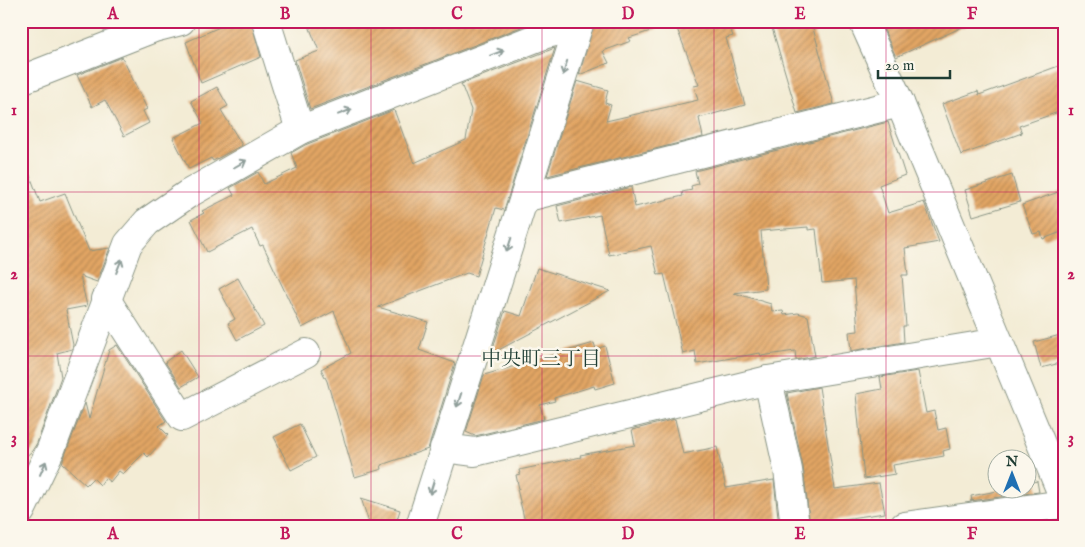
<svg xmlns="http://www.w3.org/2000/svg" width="1085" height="547" viewBox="0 0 1085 547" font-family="'IM FELL English','Noto Serif JP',serif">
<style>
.building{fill:url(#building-hatch)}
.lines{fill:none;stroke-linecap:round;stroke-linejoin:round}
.minor-casing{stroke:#899484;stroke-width:30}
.minor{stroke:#fff;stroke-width:28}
.oneway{stroke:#8f9e9a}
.grid{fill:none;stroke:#c2185b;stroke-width:1;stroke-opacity:0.55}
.labels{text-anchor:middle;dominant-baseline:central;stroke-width:5;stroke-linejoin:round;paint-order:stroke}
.neighbourhood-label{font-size:20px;fill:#1f3d34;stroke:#fbf7ec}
.neatline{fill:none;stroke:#c2185b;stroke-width:2}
.grid-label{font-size:16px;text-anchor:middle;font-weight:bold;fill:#c2185b}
</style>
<defs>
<pattern id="building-hatch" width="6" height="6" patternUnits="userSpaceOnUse" patternTransform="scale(1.25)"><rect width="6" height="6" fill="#e2a564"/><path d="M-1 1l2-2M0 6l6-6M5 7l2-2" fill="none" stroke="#b78853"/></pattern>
</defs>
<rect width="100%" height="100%" fill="#fbf7ec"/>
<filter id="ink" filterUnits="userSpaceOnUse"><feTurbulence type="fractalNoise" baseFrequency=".02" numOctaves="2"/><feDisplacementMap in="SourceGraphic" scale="10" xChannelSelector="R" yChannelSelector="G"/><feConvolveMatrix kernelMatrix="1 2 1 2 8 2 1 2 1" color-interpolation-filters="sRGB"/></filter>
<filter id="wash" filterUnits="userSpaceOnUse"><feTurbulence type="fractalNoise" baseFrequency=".0096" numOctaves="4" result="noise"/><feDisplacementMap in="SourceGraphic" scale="20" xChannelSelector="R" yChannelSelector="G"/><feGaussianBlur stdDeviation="1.12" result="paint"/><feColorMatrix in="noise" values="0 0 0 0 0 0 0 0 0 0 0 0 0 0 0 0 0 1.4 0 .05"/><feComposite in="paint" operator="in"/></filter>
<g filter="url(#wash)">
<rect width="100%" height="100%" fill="#f3ecd5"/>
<g id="blocks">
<g class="building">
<polygon points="233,21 251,21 261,57 201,83 186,42"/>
<polygon points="307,21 519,21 521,27 310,109 295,60 319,51"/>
<polygon points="595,21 669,21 669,25 629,38 631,41 603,51 609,63 579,75"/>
<polygon points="674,21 727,21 733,36 726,38 745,105 699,118 703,137 547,176 577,81 608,90 605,103 611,105 606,121 698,100 694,86 699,85"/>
<polygon points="770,21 811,21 834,104 797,113"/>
<polygon points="880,21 976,21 896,57"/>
<polygon points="555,48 504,210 496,208 476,276 467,273 378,307 428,322 419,350 455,363 428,449 381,465 382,469 355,477 327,381 321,369 351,353 334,311 302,328 263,245 260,246 252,229 207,252 191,220 204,213 202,211 234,195 230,188 258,172 264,184 297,168 291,153 305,145 394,110 414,163 466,140 471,110 461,84"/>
<polygon points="122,57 147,109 143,111 149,123 124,136 105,100 92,107 77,75"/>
<polygon points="1064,64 1064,110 1019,126 1022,133 961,155 942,104 978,91 979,95"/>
<polygon points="217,87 228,106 221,110 242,145 213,161 211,158 189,169 173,138 203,123 191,101"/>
<polygon points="888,122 905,175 879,185 888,213 924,202 939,242 905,248 908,275 902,275 906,326 903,326 904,342 851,351 849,332 858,331 854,280 822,283 816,229 808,230 808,227 761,231 766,289 734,293 771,304 772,312 783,311 784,315 798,313 808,316 815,356 796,360 795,351 761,356 760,353 697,364 695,351 683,354 664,274 658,275 651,246 609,255 600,215 561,223 557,206 631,187 635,207 683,196 682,192 692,190 691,186 698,184 695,171"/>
<polygon points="23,157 40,202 65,193 89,251 110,248 97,282 80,276 87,306 66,310 73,345 72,349 57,353 61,377 37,443 32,451 21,461"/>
<polygon points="1012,175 1020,202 973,216 965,190"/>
<polygon points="1064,190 1064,231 1043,239 1041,232 1033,234 1022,205"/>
<polygon points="537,268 610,291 491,354 505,311 521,316"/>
<polygon points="238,278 264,326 237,340 228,323 235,319 219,289"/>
<polygon points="1064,334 1064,362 1041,368 1034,342"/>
<polygon points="594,343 596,349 605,346 615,383 595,389 594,386 554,398 555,401 540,405 544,419 475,436 466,432 484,375"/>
<polygon points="117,345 166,421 159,426 168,435 148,457 144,453 123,474 119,471 110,482 105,478 100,485 93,478 86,485 62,463 85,403 89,419 109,350"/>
<polygon points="181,350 198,377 181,387 165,362"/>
<polygon points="918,371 926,413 934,411 938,430 946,428 950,449 943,451 944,456 893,465 895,474 864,479 856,394 882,389 880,377"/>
<polygon points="819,387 835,489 879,483 885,513 815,523 815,526 810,526 803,467 787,393"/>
<polygon points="675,419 683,454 717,447 726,488 774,480 779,526 526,526 517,489 519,489 516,475 520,474 519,470 581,457 580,455 635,445 632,430"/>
<polygon points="300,424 316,457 291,470 274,437"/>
<polygon points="1037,481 1039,492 970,501 972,501 971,496 997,491 996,488 1028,490 1028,483"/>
<polygon points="361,498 400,510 395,526 370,526"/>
</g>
</g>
</g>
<g filter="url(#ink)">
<use href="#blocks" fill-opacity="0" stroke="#899484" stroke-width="1"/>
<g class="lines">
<defs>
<g id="minor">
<polyline points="266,21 300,130"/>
<polyline points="863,21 900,103 1064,499"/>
<polyline points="21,80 154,28 181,21"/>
<polyline points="524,198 900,103"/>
<polyline points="106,299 182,417 306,353"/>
<polyline points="768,380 788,470 795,526"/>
<polyline points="444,448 475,452 768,380 999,342"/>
<polyline points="21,511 51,449 128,244 147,222 188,194 300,130 546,34 578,27"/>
<polyline points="420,526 580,21"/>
<polyline points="904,526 1064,504"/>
</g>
</defs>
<use href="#minor" class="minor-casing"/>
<use href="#minor" class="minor"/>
</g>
<defs><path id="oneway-shaft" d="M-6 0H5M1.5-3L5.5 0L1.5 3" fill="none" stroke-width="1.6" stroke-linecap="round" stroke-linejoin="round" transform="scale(1.25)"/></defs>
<g class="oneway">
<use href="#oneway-shaft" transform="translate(497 53) rotate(-21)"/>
<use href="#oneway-shaft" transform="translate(565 68) rotate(107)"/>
<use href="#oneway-shaft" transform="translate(345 112) rotate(-21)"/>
<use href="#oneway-shaft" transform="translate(240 164) rotate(-30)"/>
<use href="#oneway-shaft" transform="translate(509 245) rotate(108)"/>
<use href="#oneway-shaft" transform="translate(119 266) rotate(-68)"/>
<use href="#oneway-shaft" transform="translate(459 400) rotate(108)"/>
<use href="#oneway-shaft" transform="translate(43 468) rotate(-66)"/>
<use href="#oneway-shaft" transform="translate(432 487) rotate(107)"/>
</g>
</g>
<path class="grid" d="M199,21V526M371,21V526M542,21V526M714,21V526M886,21V526M21,192H1064M21,356H1064"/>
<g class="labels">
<g class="neighbourhood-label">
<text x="541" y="359">中央町三丁目</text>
</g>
</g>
<rect width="1085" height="547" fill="none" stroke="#fbf7ec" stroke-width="55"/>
<g transform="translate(1012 474)"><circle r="24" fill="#fbf7ec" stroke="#a3ada2"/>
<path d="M0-4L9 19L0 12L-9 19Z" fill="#1f6fb2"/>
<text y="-8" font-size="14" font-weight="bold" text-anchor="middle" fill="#1f3d34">N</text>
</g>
<path d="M878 70v8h72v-8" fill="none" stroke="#1f3d34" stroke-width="2.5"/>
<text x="885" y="70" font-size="15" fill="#1f3d34" stroke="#fbf7ec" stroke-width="4" paint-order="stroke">20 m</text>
<rect x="28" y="28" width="1030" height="492" class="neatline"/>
<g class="grid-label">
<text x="113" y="19">A</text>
<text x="285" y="19">B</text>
<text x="457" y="19">C</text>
<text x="628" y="19">D</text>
<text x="800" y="19">E</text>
<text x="972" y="19">F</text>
<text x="14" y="115">1</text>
<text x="1071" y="115">1</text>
<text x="14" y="279">2</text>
<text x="1071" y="279">2</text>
<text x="14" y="443">3</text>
<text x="1071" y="443">3</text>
<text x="113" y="539">A</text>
<text x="285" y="539">B</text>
<text x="457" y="539">C</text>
<text x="628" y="539">D</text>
<text x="800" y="539">E</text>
<text x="972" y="539">F</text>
</g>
</svg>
